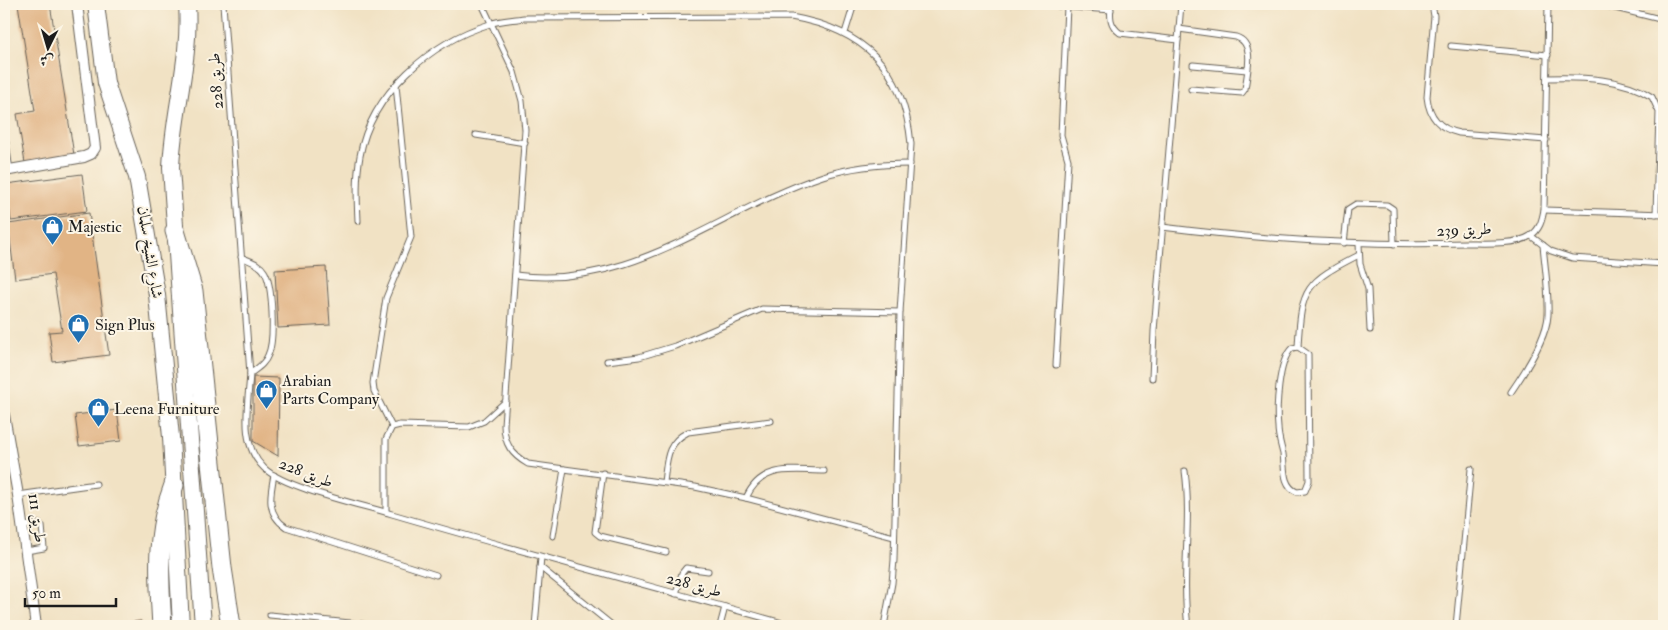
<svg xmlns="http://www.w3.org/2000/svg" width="1668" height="630" viewBox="0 0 1668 630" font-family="'IM FELL Double Pica',Amiri,serif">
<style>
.building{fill:#e1b485}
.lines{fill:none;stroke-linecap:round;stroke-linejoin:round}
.lane-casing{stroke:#676157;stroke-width:7}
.street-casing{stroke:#676157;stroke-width:12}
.primary-casing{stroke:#676157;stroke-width:18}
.highway-casing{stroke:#676157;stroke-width:21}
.lane{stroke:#fff;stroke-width:5}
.street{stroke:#fff;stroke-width:10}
.primary{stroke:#fff;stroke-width:16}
.highway{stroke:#fff;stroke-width:19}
.labels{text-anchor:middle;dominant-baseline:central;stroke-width:4;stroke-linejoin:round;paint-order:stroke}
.street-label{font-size:16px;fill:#1c1c1c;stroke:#fcf5e5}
.poi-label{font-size:16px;fill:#1c1c1c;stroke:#fcf5e5;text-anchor:start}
</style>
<rect width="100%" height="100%" fill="#fcf5e5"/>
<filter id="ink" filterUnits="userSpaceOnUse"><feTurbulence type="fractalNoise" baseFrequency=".02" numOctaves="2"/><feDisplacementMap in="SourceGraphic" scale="10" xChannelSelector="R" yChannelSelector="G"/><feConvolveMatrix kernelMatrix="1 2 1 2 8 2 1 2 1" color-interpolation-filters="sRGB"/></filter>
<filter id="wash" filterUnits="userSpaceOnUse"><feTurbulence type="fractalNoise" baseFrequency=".0096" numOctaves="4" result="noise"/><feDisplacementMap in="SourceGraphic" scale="20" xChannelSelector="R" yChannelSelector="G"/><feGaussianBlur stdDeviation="1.12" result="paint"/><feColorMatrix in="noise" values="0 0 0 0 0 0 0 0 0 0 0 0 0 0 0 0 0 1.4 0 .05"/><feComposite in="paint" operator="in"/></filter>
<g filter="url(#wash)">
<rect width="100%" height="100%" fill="#f1e2c4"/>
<g id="blocks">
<g class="building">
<polygon points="18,4 50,4 74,155 25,163 17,114 35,111"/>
<polygon points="82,174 87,211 11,221 6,184"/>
<polygon points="89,213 109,355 53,362 49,332 62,331 53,274 15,279 8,224"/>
<polygon points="326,267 330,325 278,328 275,270"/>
<polygon points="253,377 279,378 278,456 253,441"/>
<polygon points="117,410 121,441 79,446 75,415"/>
<polygon points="141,621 142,626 104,626 104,625"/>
</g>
</g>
</g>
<g filter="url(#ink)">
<use href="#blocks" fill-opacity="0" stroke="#676157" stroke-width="1"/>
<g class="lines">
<defs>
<g id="lane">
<path d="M223,4L250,374C248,406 239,444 264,468C284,488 362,505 392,514C525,553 659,588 793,626"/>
<path d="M482,4L514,72L522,101L525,130L504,425C504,444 512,455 528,464L695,487L746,498L894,537"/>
<path d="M1111,4C1110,16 1109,25 1120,33L1178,40"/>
<path d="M1432,4L1434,16L1427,97C1429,117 1440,129 1459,133L1546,140"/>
<polyline points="1599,4 1664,20"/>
<polyline points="1059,6 1111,10"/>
<path d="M1179,29L1236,37C1256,43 1247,73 1245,89L1242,93L1191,89"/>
<polyline points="845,33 854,4"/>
<polyline points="1451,46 1548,55"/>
<polyline points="1193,65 1247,70"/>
<path d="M1548,78C1582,77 1623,78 1652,97L1659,112L1656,214"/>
<polyline points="4,131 10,170"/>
<polyline points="476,135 525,143"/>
<polyline points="1544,210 1664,214"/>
<path d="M358,221C357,199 356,178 360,156C371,93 431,42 490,24C500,20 513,20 524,18L791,17C865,30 904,69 911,144L900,312L894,560L892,583L884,626"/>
<path d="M1162,227C1264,240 1364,246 1466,243C1483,243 1517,245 1530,236C1540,230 1542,220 1544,210L1548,4"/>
<polyline points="1531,236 1551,251 1572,258 1664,264"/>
<polyline points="1344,243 1348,209 1356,204 1387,205 1393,209 1394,244"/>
<polyline points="1359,244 1360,264 1368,289 1370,330"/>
<path d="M241,257C249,261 259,263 264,271C273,284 275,341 268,355C265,364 256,369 250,374"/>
<path d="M515,275C634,291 717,211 823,176C851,167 880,164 910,164"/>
<path d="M1298,347L1308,354L1309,481L1305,491L1297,492C1282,486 1285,467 1283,454C1281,445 1278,437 1278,427C1276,409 1278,361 1292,348Z"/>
<path d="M1298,347C1301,287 1306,282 1359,255"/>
<polyline points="607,361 639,357 675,346 762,309 900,312"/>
<polyline points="1056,365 1068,160 1061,135 1067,7"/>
<polyline points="1152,378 1154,331 1181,4"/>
<path d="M1511,392C1524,373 1547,338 1548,315C1549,292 1545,268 1543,245"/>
<polyline points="392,427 374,391 373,383 386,298 411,237 396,85"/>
<path d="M1185,471C1192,522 1181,575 1188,626"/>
<polyline points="603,473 595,532 600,536 666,552"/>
<path d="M274,475C270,495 266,514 286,527L436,575"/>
<path d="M664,482C667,460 666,443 688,432L771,421"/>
<polyline points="18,495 96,484"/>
<path d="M746,498C762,463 792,471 824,471"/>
<polyline points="386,512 386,439 392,427 400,425 469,427 484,421 506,401"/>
<polyline points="23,526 39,524 42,526 44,548 26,551"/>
<polyline points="553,536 564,469"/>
<polyline points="540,567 613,626"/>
<polyline points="676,594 682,573 686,568 708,571"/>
<polyline points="270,615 380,626"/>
<polyline points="535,626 541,557"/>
<polyline points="720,626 725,607"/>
<polyline points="1456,626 1471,469"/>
</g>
<g id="street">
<polyline points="4,171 84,157 91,154 95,148 77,4"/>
<polyline points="4,415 18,495 36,626"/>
</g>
<g id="primary">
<polyline points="96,4 106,83 137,177 157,295 171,437 181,626"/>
<path d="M187,4C191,60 173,113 171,168L203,626"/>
</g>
<g id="highway">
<polyline points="175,231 193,291 222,568 231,626"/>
<path d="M162,626C159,575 155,534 174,485"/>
</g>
</defs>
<use href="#lane" class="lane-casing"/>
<use href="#street" class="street-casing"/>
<use href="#primary" class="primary-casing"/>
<use href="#highway" class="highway-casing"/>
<use href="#lane" class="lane"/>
<use href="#street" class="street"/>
<use href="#primary" class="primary"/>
<use href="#highway" class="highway"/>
</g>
</g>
<defs>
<symbol id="shop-pin" viewBox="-11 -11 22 30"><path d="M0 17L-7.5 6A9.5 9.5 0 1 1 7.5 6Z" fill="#1f6fb2" stroke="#fcf5e5"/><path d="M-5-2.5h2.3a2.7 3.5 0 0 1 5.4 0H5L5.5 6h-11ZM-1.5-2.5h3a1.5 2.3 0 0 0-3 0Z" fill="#fff"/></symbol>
</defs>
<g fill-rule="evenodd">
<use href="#shop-pin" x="40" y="214" width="25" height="34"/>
<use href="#shop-pin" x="66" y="312" width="25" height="34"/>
<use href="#shop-pin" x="254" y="378" width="25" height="34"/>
<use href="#shop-pin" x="86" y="396" width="25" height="34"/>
</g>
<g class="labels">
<g class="street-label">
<text transform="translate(216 81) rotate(-94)">طريق 228</text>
<text transform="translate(1464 230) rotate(-2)">طريق 239</text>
<text transform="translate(150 252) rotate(81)">شارع الشيخ سلمان</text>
<text transform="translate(306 473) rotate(21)">طريق 228</text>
<text transform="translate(37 518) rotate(82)">طريق 111</text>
<text transform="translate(694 585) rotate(15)">طريق 228</text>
</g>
<g class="poi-label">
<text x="68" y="227">Majestic</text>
<text x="95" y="325">Sign Plus</text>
<text x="282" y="381">Arabian<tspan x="282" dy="18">Parts Company</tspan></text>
<text x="114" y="409">Leena Furniture</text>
</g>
</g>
<rect width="1668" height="630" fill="none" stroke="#fcf5e5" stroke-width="20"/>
<g transform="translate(48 48) rotate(185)" stroke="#fcf5e5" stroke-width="4" paint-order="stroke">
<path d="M0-4L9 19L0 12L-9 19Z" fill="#1c1c1c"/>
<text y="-8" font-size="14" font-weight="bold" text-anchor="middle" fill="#1c1c1c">ش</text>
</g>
<path d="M25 598v8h91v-8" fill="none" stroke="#1c1c1c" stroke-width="2.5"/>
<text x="32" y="598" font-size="15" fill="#1c1c1c" stroke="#fcf5e5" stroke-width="4" paint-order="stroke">50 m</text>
</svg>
